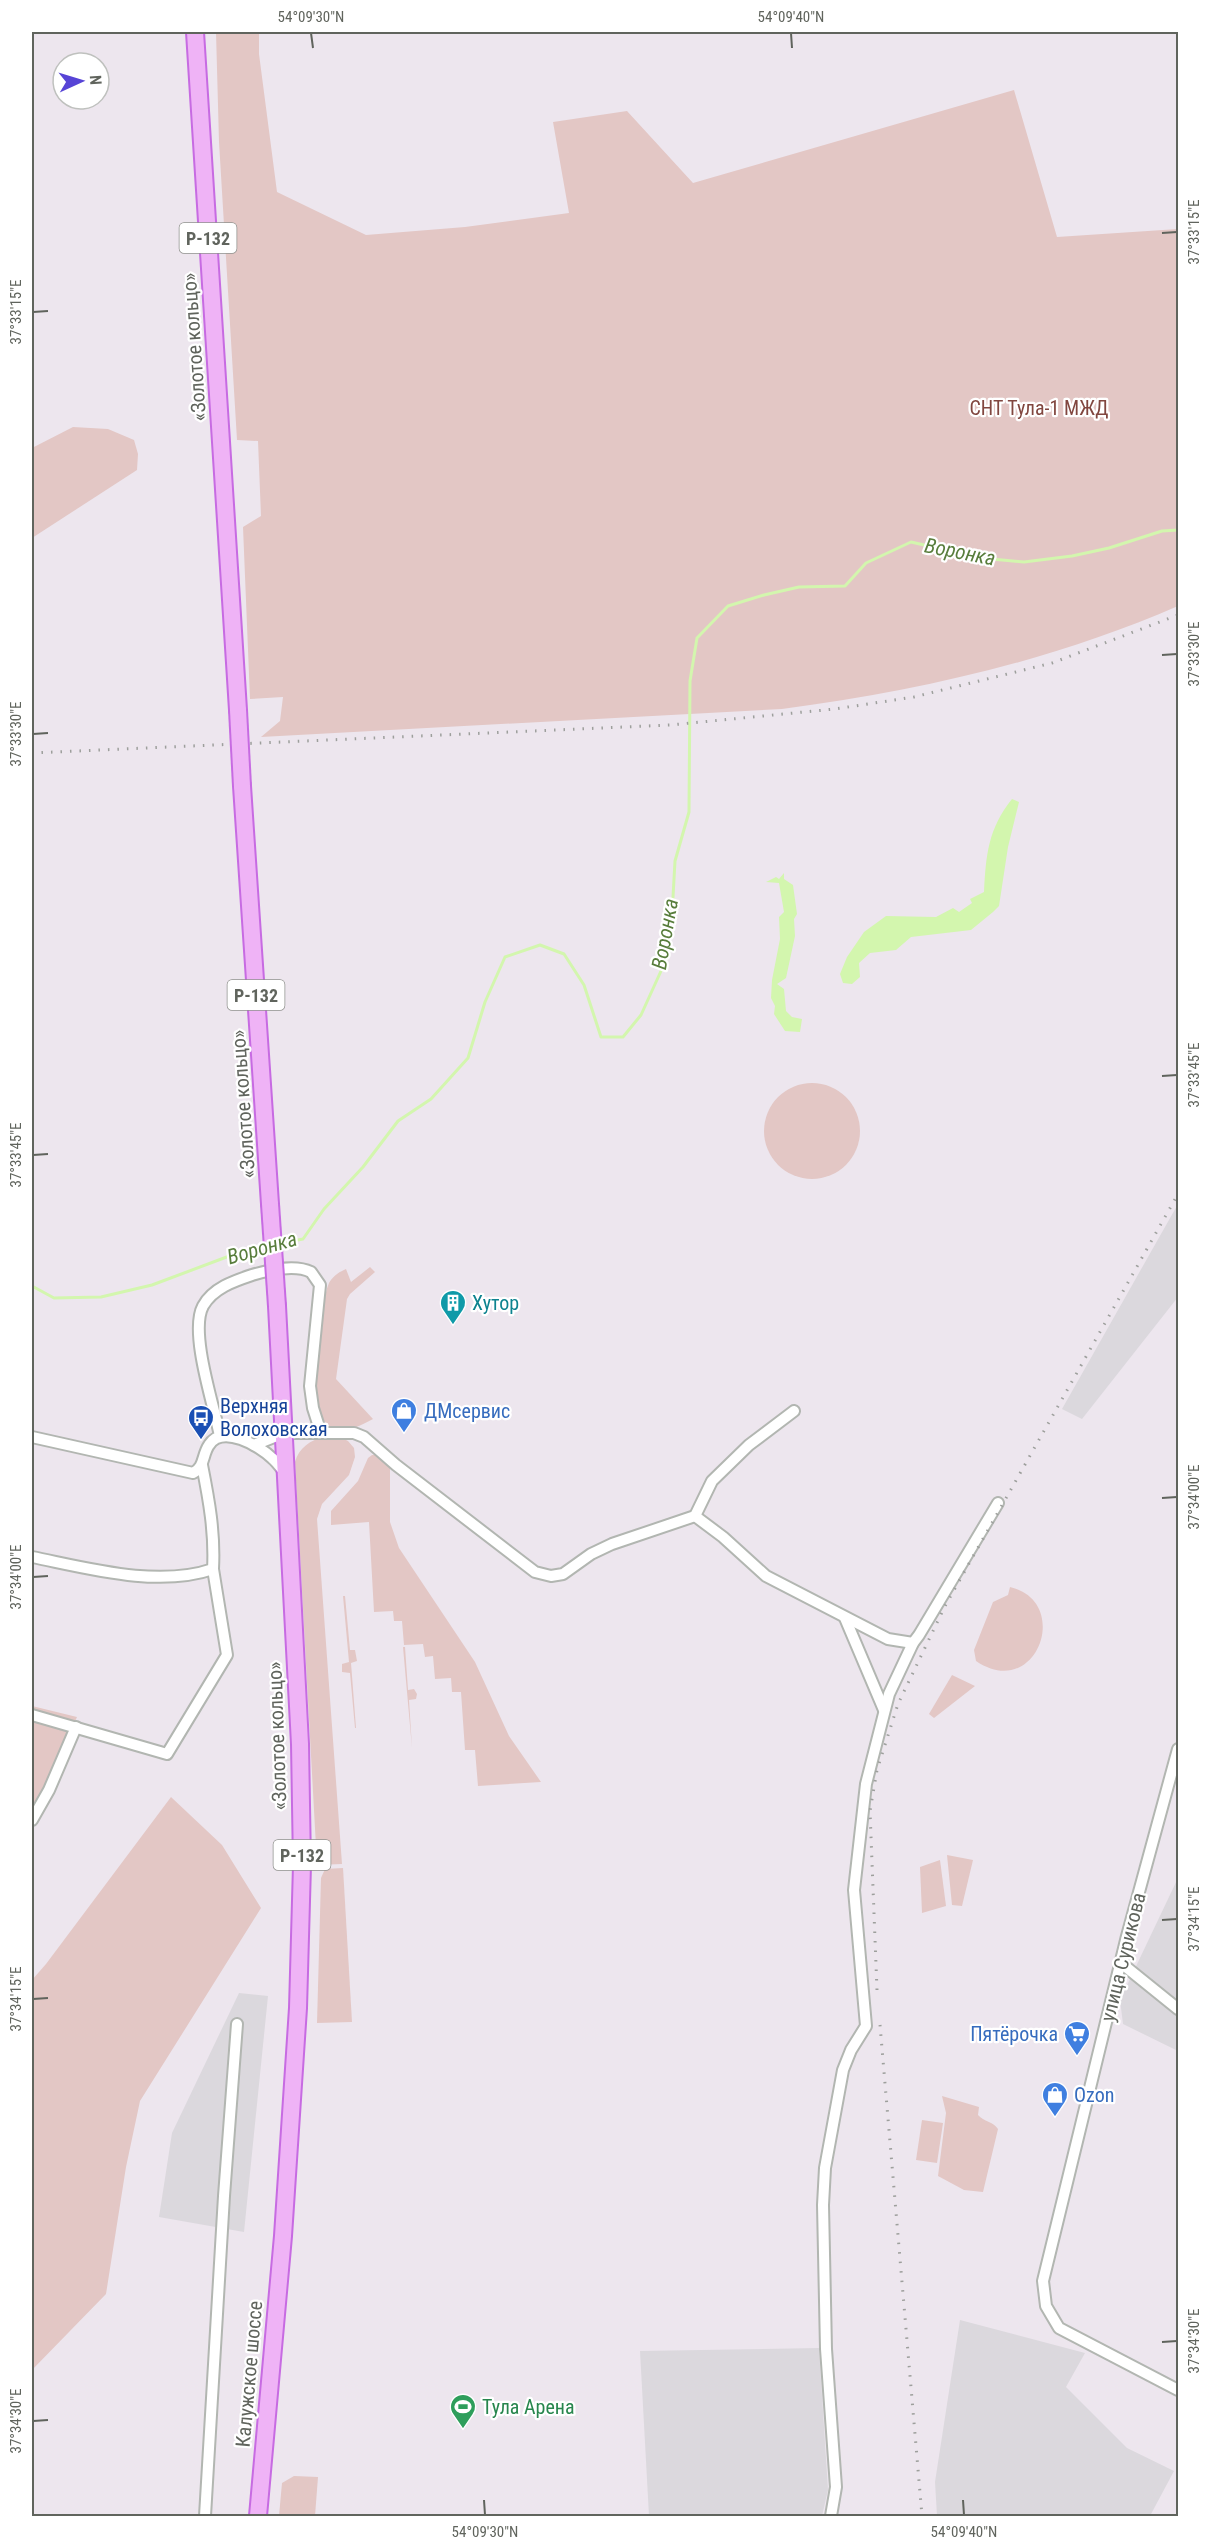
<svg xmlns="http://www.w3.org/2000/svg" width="1210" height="2548" viewBox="0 0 1210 2548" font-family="'Roboto Condensed',sans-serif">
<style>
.industrial{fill:#dbd8dd}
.green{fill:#e3c7c5}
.water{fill:#d3f6ae}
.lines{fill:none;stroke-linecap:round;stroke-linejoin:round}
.stream{stroke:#d3f6ae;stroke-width:3}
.street-casing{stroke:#b2b6b1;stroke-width:14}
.primary-casing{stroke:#c76be2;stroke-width:20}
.street{stroke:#fff;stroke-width:10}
.primary{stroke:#efb3f6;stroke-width:16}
.rail{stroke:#9d9f9c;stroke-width:3;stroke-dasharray:1.5 8;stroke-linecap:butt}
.primary-bridge-casing{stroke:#c76be2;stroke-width:20;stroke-linecap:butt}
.primary-bridge{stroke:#efb3f6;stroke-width:16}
.ticks{fill:none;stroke:#60645d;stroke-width:2}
.labels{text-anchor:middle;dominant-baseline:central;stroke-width:4.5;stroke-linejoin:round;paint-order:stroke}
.shield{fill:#fff;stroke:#90928e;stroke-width:1.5}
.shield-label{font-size:18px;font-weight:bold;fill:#60645d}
.street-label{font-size:20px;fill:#60645d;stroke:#fff}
.park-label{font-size:20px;fill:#81463f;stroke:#fff}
.culture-label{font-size:20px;fill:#0d838f;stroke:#fff;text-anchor:start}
.transit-label{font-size:20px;fill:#164399;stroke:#fff;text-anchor:start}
.shop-label{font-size:20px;fill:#366cbe;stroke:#fff;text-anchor:start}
.leisure-label{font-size:20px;fill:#27864d;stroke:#fff;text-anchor:start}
.water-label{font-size:21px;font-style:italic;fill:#587d3c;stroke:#fff}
.neatline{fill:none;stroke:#60645d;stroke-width:2}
.ticks-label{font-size:15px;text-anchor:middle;fill:#60645d}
</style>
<rect width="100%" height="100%" fill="#ede6ee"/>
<g class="industrial">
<polygon points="1178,1204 1178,1297 1082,1419 1062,1409"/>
<polygon points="1178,1878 1178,2051 1123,2024 1120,2000"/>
<polygon points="239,1993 268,1996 244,2232 159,2217 172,2133"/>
<polygon points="960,2320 1085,2353 1066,2387 1127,2448 1174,2471 1150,2516 937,2516 935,2482"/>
<polygon points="819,2348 828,2490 822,2516 649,2516 640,2351"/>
</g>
<g class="green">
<path d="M216,32H259V54L277,192L366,235L465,227L569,213L553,122L627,111L693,183L1014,90L1057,237L1178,229V606C1052,661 918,691 782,709L261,737L280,721L283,697L250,699L243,527L261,516L258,441L237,440L219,142Z"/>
<polygon points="73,427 108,429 134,440 138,454 137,470 32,538 32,448"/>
<circle cx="812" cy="1131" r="48"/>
<path d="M370,1267L375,1272L350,1294L347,1299L336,1379L373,1419C300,1461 316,1369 322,1329C324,1315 323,1296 329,1283C333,1276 339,1272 346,1269L351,1282Z"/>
<path d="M324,1437L342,1438L348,1441L354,1448L355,1457L349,1475L322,1504L317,1519L342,1864L317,1865L295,1462C299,1448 310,1440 324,1437Z"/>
<polygon points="372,1455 377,1455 390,1466 390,1522 399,1548 475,1662 509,1736 541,1782 478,1786 475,1750 465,1750 461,1692 452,1692 451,1678 435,1679 433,1656 425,1657 423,1644 404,1645 402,1621 394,1621 393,1611 374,1612 369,1522 331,1525 331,1511 358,1481 368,1458"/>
<path d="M1010,1587C1073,1602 1036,1702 976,1661L974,1650L993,1602L1008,1595Z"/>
<polygon points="343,1596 345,1596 350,1650 355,1650 357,1661 351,1663 356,1728 355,1728 350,1673 342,1672 342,1664 349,1662"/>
<polygon points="403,1647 405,1647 408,1690 414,1689 417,1694 416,1699 409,1700 412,1748"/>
<polygon points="952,1675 975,1686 934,1718 929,1714"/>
<polygon points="32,1706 77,1717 39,1799 32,1809"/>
<polygon points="171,1797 222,1845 261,1908 140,2101 126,2167 106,2294 32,2370 32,1980 46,1964"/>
<polygon points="947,1855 973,1860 962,1906 952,1905"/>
<polygon points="940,1860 946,1906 922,1913 920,1867"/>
<polygon points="343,1868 352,2022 317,2023 321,1878 325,1869"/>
<path d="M942,2096L979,2107L978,2115C984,2122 993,2121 998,2129L983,2192L964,2190L938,2176L946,2113Z"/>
<polygon points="922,2120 943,2123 937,2163 916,2160"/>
<polygon points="294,2476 318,2477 315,2516 279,2516 282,2483"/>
</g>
<g class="water">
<path d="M1012,799L1019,802L1008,847L999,906L993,912L971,930L911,937L896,950L870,953L859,963L860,977L852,984L843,983L840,974L847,957L864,932L886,916L936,917L953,908L959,912L972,903L970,899L984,892C986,855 988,829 1012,799Z"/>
<polygon points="784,873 784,879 793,885 797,914 794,919 795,936 786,978 777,984 784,989 786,1011 792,1017 802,1019 800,1032 785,1031 774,1014 775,1006 771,998 772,980 780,939 779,917 784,912 779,883 766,882 776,877 779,879"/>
</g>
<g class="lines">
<g class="stream">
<polyline points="277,1244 303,1239 324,1209 363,1167 398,1121 431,1099 468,1058 485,1002 505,957 540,945 564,954 584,985 601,1037 623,1037 641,1015 661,971 672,915 675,861 689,812 690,681 697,638 728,606 764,595 799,587 845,586 866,563 911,542 981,558 1024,562 1072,556 1109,548 1162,531 1178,530"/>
<polyline points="32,1286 54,1298 101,1297 152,1285 240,1252 268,1246"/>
</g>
<defs>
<g id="street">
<path d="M220,1436C214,1406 189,1332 203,1306C213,1288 234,1281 252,1275C269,1270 295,1264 311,1272L320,1285L310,1386L313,1408L321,1433"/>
<path d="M32,1437L193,1473C205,1467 202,1455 209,1445C222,1424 260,1446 272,1458C277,1462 281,1468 285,1473"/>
<polyline points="254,1445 284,1433 354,1433 364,1437 396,1465 535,1572 551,1576 563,1574 591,1554 612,1544 695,1516"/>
<polyline points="695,1516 723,1537 766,1576 888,1639 913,1643"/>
<polyline points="695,1516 712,1481 749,1445 794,1411"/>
<path d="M32,1557C87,1568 158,1588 213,1569C215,1533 209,1500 202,1465"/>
<polyline points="845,1618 884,1710"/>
<polyline points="32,1715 167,1754 227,1655 213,1569"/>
<polyline points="1178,1749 1127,1936 1043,2281 1046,2306 1059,2328 1178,2390"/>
<polyline points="32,1820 49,1790 76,1727"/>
<polyline points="1121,1963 1178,2009"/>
<polyline points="205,2516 224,2196 237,2024"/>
<polyline points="831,2516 836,2487 826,2349 823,2205 825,2168 843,2070 851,2050 866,2026 854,1890 866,1784 889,1694 913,1643 919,1635 998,1503"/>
</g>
<g id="primary">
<polyline points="195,32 238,710"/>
<polyline points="242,786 270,1204"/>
<polyline points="258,2516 283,2236 298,2008 302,1865 300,1744 277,1306"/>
</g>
</defs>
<use href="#street" class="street-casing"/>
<use href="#primary" class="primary-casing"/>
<use href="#street" class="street"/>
<use href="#primary" class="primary"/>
<g class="rail">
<polyline points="32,753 670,725 835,709 914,697 1052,663 1178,615"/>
<polyline points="877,1990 870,1811 877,1770 898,1704 945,1606 1178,1194"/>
<polyline points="880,2025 922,2516"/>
</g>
<defs>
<g id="primary-bridge">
<polyline points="238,710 242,786"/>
<polyline points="270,1204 277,1306"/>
</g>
</defs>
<use href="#primary-bridge" class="primary-bridge-casing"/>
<use href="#primary-bridge" class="primary-bridge"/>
</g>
<path class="ticks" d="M311,33L313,48M791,33L792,48M1162,233L1177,232M33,312L48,311M1162,655L1177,654M33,734L48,733M1162,1076L1177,1075M33,1155L48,1154M1162,1498L1177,1497M33,1577L48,1576M1162,1920L1177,1919M33,1999L48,1998M1162,2342L1177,2341M33,2421L48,2420M484,2500L485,2515M963,2500L964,2515"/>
<defs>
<symbol id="building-pin" viewBox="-11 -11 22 30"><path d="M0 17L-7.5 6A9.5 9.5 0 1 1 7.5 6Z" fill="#0f9aa8" stroke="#fff"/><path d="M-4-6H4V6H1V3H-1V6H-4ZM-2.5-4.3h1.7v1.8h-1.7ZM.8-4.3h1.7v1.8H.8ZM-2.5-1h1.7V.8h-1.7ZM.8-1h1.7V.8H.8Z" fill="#fff"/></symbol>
<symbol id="shop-pin" viewBox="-11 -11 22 30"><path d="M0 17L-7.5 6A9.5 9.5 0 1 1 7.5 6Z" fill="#3f7fe0" stroke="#fff"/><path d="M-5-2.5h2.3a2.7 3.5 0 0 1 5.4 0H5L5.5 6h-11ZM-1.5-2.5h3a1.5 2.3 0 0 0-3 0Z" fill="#fff"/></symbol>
<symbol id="bus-pin" viewBox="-11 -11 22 30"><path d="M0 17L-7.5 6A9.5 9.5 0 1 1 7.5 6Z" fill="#1a4fb4" stroke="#fff"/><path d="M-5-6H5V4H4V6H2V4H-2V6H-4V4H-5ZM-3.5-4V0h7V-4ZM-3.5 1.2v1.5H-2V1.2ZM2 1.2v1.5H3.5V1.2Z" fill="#fff"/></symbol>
<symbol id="supermarket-pin" viewBox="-11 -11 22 30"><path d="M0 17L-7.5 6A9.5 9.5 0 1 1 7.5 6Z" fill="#3f7fe0" stroke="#fff"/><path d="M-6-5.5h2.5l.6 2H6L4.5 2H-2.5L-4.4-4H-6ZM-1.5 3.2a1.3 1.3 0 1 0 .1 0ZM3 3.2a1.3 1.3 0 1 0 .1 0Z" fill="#fff"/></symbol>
<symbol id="stadium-pin" viewBox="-11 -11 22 30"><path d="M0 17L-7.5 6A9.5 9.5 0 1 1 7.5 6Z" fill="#2e9e5b" stroke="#fff"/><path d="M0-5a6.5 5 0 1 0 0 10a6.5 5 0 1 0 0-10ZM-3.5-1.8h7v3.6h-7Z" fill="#fff"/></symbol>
</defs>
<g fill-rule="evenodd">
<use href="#building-pin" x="438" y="1288" width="30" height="40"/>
<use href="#shop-pin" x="389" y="1396" width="30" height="40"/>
<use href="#bus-pin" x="186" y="1403" width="30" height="40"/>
<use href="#supermarket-pin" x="1062" y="2019" width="30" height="40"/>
<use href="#shop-pin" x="1040" y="2080" width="30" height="40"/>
<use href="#stadium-pin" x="448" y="2392" width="30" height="40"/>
</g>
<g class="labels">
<g class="shield">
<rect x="179.5" y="223" width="57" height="30" rx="4.5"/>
<rect x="227.5" y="980" width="57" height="30" rx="4.5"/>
<rect x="273.5" y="1840" width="57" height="30" rx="4.5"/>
</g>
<g class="shield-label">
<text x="208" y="238">Р-132</text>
<text x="256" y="995">Р-132</text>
<text x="302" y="1855">Р-132</text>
</g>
<g class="street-label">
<text transform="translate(194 347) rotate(-94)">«Золотое кольцо»</text>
<text transform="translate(243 1104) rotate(-94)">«Золотое кольцо»</text>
<text transform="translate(277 1736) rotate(-92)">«Золотое кольцо»</text>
<text transform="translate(1123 1957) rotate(-76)">улица Сурикова</text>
<text transform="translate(249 2374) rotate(-85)">Калужское шоссе</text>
</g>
<g class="park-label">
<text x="1039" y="408">СНТ Тула-1 МЖД</text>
</g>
<g class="culture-label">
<text x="472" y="1303">Хутор</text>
</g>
<g class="transit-label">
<text x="220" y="1406">Верхняя<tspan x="220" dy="23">Волоховская</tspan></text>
</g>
<g class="shop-label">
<text x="424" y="1411">ДМсервис</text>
<text x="1058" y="2034" text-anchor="end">Пятёрочка</text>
<text x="1074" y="2095">Ozon</text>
</g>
<g class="leisure-label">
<text x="482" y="2407">Тула Арена</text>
</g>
<g class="water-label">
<text transform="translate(960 552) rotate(11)">Воронка</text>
<text transform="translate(665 934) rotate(-80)">Воронка</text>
<text transform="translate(262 1248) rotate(-16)">Воронка</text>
</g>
</g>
<rect width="1210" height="2548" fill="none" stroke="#ffffff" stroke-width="66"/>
<g transform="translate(81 81) rotate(86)"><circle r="28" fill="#ffffff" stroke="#bfc1be" stroke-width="1.5"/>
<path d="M0-4.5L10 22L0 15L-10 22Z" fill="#5744d6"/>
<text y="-9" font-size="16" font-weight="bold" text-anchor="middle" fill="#60645d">N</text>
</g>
<rect x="33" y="33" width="1144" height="2482" class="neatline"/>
<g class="ticks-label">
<text x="311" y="22">54°09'30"N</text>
<text x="791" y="22">54°09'40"N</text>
<text transform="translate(1194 232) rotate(-90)" y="5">37°33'15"E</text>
<text transform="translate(16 312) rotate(-90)" y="5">37°33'15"E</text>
<text transform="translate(1194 654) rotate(-90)" y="5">37°33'30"E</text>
<text transform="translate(16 734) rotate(-90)" y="5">37°33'30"E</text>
<text transform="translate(1194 1075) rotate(-90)" y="5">37°33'45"E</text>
<text transform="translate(16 1155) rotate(-90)" y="5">37°33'45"E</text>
<text transform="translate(1194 1497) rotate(-90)" y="5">37°34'00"E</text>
<text transform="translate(16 1577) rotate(-90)" y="5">37°34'00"E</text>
<text transform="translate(1194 1919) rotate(-90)" y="5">37°34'15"E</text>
<text transform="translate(16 1999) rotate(-90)" y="5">37°34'15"E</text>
<text transform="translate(1194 2341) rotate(-90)" y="5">37°34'30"E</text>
<text transform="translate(16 2421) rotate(-90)" y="5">37°34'30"E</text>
<text x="485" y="2537">54°09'30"N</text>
<text x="964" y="2537">54°09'40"N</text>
</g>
</svg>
